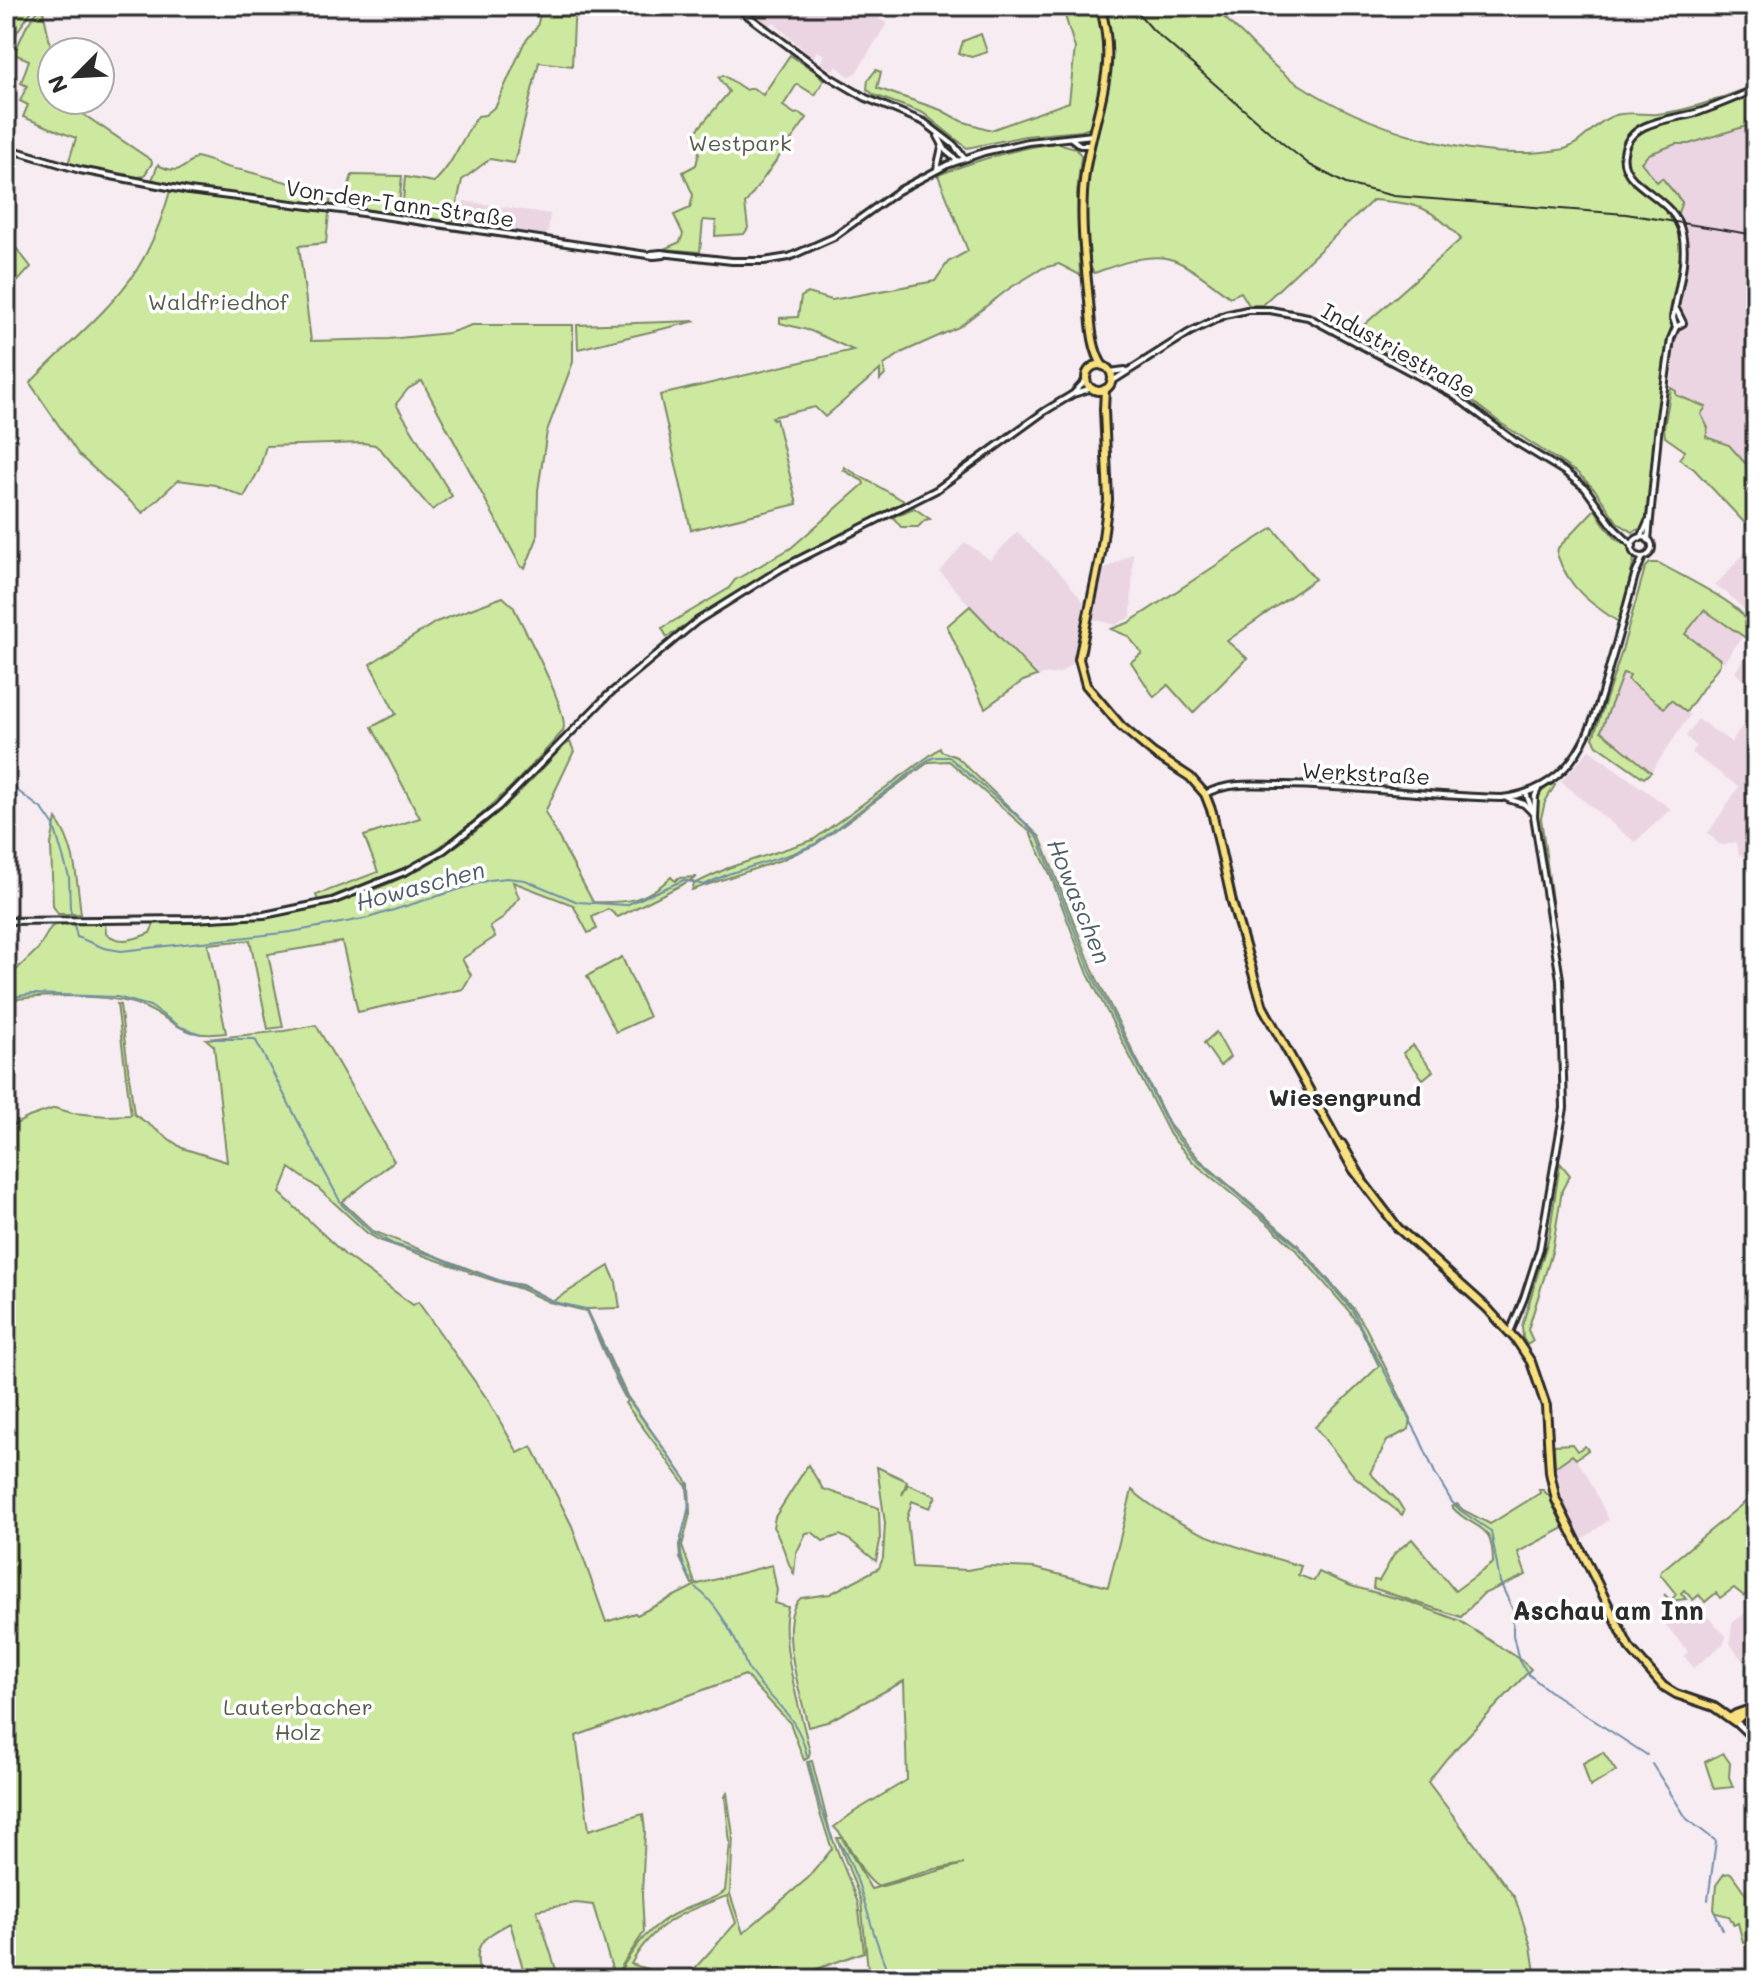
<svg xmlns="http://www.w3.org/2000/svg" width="1762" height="1985" viewBox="0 0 1762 1985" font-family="Mali,sans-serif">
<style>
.built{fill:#ebd5e2}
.green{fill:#cde9a0;stroke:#7c8a66;stroke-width:2}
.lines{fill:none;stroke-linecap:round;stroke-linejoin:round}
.stream{stroke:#718ea8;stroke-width:2}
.minor-casing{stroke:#2b2b2b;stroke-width:10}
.major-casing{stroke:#2b2b2b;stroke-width:12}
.minor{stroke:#fff;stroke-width:4}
.major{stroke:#fae180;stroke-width:6}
.rail{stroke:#2b2b2b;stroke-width:2}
.labels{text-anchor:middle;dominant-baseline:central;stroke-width:7;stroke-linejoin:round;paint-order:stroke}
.park-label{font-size:22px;fill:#545a48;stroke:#fff}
.street-label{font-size:22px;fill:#2b2b2b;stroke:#fff}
.water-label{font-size:24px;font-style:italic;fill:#4e5d69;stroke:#fff}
.neighbourhood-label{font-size:24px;font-weight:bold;fill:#2b2b2b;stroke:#fff}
.quarter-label{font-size:26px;font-weight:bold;fill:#2b2b2b;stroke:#fff}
</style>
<rect width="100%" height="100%" fill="#f6ecf2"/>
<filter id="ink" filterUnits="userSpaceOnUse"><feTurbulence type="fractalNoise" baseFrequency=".0125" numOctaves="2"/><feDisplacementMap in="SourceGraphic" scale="16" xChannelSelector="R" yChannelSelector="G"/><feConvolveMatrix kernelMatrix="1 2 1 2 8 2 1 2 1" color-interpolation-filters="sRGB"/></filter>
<g filter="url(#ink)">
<g class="built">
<polygon points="747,6 865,6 880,16 879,19 887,23 856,73 849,76 836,66 833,70 820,63 825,55 817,51 813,58 773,22 769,25"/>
<polygon points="1756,123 1756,338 1744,350 1756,370 1756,459 1745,463 1729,445 1706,437 1708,428 1701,414 1705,406 1675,395 1676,391 1671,388 1676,340 1668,339 1673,329 1675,307 1678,307 1686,247 1684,230 1677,215 1682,202 1662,179 1658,182 1641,162 1649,154 1676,144 1689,144"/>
<polygon points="464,201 550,214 548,232 544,235 461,223"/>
<polygon points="1017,532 1065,578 1084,603 1074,662 1060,673 1037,676 995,634 940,572 965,542 990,560"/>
<polygon points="1756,540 1756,629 1748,613 1727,593 1715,586"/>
<polygon points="1133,553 1131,617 1115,625 1090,618 1100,572"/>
<polygon points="1704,609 1743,636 1724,662 1685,634"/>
<polygon points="1756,641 1756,697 1743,687 1746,683 1735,672"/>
<polygon points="1623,672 1665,707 1671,699 1690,715 1651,772 1601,731"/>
<polygon points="1756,707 1756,860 1739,855 1736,842 1724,845 1719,844 1708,833 1739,787 1692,753 1696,746 1686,736 1698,719 1731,742"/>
<polygon points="1589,750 1671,809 1635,842 1561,782"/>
<polygon points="1573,1455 1587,1475 1609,1520 1581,1540 1578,1537 1566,1510 1555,1467"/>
<polygon points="1678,1602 1687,1604 1695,1613 1703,1607 1707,1613 1706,1615 1726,1636 1724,1643 1694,1668 1684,1656 1688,1652 1662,1620 1669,1615 1670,1603"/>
<polygon points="1756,1605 1756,1648 1742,1660 1730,1644 1732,1623"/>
</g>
<g class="green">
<polygon points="6,6 35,6 17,32 6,62"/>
<polygon points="42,6 52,52 52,100 62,100 151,160 152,163 144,176 138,177 68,164 76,138 23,117 28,105 20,101 27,86 21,83 29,60 14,54 27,25"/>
<path d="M542,6H577L574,22L572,66L539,62L514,163L490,159L462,180L453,222L402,214L405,177L434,182C454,164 462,136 478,116L485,115L496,106L524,43L537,27Z"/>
<polygon points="1062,6 1098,6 1104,29 1107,56 1093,127 1081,131 1025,136 967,148 923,113 874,95 867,89 868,80 876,70 881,72 877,88 941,110 961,121 991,130 1069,102 1075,48"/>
<path d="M1102,6H1214C1223,17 1234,27 1244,36C1259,52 1276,69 1294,81C1364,127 1474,164 1559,150C1584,147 1595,117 1621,114C1633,112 1645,115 1657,114C1691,111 1725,96 1756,85C1742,97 1702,109 1682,114C1669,118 1654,119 1641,126C1633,130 1628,136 1624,144C1607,183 1670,198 1680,231C1689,261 1673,298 1673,329L1668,339L1664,385L1656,425L1653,490L1643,527L1633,532L1618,523L1595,490L1579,474L1502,424L1459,391L1355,336L1364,325L1461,239C1429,205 1418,204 1373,200L1262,305H1249L1241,292L1230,297C1213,285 1195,269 1176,261C1152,250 1117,265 1094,273L1088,263L1085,195L1110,66V39Z"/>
<polygon points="981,34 987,52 972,57 959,54 963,41"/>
<polygon points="790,55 825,78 819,76 824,80 815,95 797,84 783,106 795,114 799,113 807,118 745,204 748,228 744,234 715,236 716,221 703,220 700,252 664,249 680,242 683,234 674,215 690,208 693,195 683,172 696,165 699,153 693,135 729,92 719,78 723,75 746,90 753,88 763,95"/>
<path d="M1756,92V123L1689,144H1676L1649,154L1641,162L1657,182L1662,178L1682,202L1677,215C1665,198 1642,191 1631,173C1603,129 1679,121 1703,113C1721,107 1739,99 1756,92Z"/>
<path d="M1057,143L1076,148L1081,156L1077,194L1080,275L1059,264L1043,268L1010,288L959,327L903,352L884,365L885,375L880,380V370L825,417L815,407L772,417L773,420L776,419L797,504L691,530L660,395L853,350L811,331L780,323V318L798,317L801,297L808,293L832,300L935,281L948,262L968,251L938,175C977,160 1015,148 1057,143Z"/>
<path d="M196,157C212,160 225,169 242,170L331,194L326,243L299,246L311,341L389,339L449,333L472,325H573V362L547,431L538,490L537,539L525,568L521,567L422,381L408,389L396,404L452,496L432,510L382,451L375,445L363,443L266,446L259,470L244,497L215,485L178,480L143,513L79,455L30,383C65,346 108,313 136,271C152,246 162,219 170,191L156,188L155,180H152L158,165C175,174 183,170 196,157Z"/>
<polygon points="352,175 402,176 399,205 394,214 338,205 341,196 346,195"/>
<polygon points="6,235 31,267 10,290 6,287"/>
<polygon points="696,321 578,349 577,325"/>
<polygon points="1671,388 1676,391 1676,395 1706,407 1701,414 1708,428 1706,437 1729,445 1745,463 1756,459 1756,535 1694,469 1679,459 1685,451 1665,437 1664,428"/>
<polygon points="844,467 904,501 903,506 781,565 667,637 662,628 728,589 735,580 791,548 864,484 863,481 843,470"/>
<polygon points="914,508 930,519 925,520 918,527 901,527 893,517"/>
<path d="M1595,509L1605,526L1617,540L1629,546L1634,560L1620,623C1591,604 1568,588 1557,554L1558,548Z"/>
<polygon points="1273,528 1315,579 1227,641 1247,658 1193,713 1168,685 1154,697 1131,662 1142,653 1128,636 1111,629 1128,623"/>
<path d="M1650,563H1659C1681,576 1726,597 1742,614C1748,622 1750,629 1746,638L1704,610L1685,634L1720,659V664L1686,712L1671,700L1664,708L1628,680L1630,675L1623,673L1601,731L1651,772L1644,778L1597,745L1593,738L1621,654L1645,568Z"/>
<path d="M503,597L513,606C523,627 571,714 563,731C493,810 425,876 318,901L316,895L378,872L364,836L420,818L372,727L396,714L370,664L436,622Z"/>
<polygon points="970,606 1037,676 1023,681 985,708 947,626"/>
<path d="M570,742L574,751L545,812L593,902C627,903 646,901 671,877L675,881L678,878L697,877L618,917L608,909L592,917L597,929L588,933L573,905L513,882L519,898L502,919L490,927L495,937L462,959L471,975L463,989L358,1012L342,942L268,954L283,1027L268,1029L250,940L208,944L226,1033C180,1039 178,1021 141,1006C112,994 37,994 6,1001V980L38,949L51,927L56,925L105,922L106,933C119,945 135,939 150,933L154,924L158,923C274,919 383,908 476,831C498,813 519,793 539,772C549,763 558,749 570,742Z"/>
<polygon points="940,748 941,751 957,757 1040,837 1095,975 1170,1126 1199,1159 1298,1245 1353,1308 1366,1328 1411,1419 1409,1429 1387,1441 1370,1473 1397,1500 1404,1511 1402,1515 1354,1476 1315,1427 1379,1366 1361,1329 1348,1310 1294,1248 1266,1222 1193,1162 1170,1135 1088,974 1049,872 1030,832 949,761 929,762 815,845 781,860 692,890 694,884 728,868 813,840"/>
<polygon points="1552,784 1555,785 1545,802 1541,818 1554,916 1536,810 1540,793"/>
<path d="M56,819C76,845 77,883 81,914H58L53,906L51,844Z"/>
<polygon points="622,957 649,1017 616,1032 587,976"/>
<path d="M117,1004L120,1005L134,1114L182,1148L227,1162L214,1046L206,1039L284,1031L316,1025L394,1161L342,1202L373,1231L472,1270L468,1271L379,1240L367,1233L318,1188L290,1168L280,1193L345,1255L413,1305L418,1302L488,1400L518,1453L532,1446L572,1526L606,1622L635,1613L637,1615L698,1584L772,1565L777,1591L774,1603L788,1607C778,1639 802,1717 810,1752L808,1758L804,1760L790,1723L745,1675L576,1736L589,1830L643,1814L645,1831L642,1895L644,1932L613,1979H600L613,1972L593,1905L576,1903L537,1910L559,1979H526L510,1923C480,1939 472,1945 481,1979H6V1129L29,1117L55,1108L72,1113L107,1116L131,1115Z"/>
<polygon points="1216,1032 1230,1057 1220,1066 1204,1043"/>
<polygon points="1413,1045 1433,1071 1423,1079 1403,1053"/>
<polygon points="1560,1163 1570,1175 1562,1190 1552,1252 1528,1330 1533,1341 1527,1345 1523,1338 1522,1326 1549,1237"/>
<path d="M609,1266L616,1282L620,1308L587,1309L627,1396L689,1484L690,1514L682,1546L695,1583L692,1584L680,1558L679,1545L689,1509L687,1487L625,1403L627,1401C610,1372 600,1341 586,1311L549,1302L521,1289L470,1273L475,1271L500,1281L522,1285L553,1301Z"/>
<polygon points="1572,1444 1577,1451 1585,1446 1588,1450 1576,1459 1572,1455 1555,1467 1554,1445"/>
<path d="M808,1465L823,1489L879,1508L880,1541L876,1561L850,1540L840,1535L823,1541L812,1532L806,1533L796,1554L794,1574C785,1559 783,1541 773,1527L775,1517Z"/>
<path d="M877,1467L907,1481L902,1495L908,1484L936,1496L930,1508L912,1501L907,1518L912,1567L967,1570L989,1566L1034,1568L1108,1587L1132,1490C1181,1533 1239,1548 1301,1566L1298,1575L1314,1581L1319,1572L1351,1586L1410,1602L1460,1621L1522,1661L1531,1669L1447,1758L1428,1782L1515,1898L1531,1946L1536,1979H869L861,1901L837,1838H842L871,1889L964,1864L935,1869L877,1886C858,1873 852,1843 834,1827L854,1812L907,1780L904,1681L827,1722L808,1727C802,1697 775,1619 801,1598L830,1594L879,1568L883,1558L885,1523Z"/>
<path d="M1539,1490H1543L1552,1499L1564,1528L1518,1552L1526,1575L1483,1594L1461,1617L1373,1588L1374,1580L1379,1581L1395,1553L1412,1539L1455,1591L1493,1563C1493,1519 1474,1532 1452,1507L1457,1504L1463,1510L1490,1524L1540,1493Z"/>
<polygon points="1756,1493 1756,1586 1744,1596 1734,1588 1720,1598 1716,1593 1705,1602 1699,1595 1693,1600 1684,1590 1681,1593 1686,1599 1670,1601 1664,1594 1671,1601 1676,1594 1660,1574 1661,1571"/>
<polygon points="1603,1752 1616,1771 1590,1787 1583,1763"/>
<polygon points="1723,1753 1730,1763 1729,1777 1733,1787 1714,1789 1705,1762"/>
<path d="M812,1761L830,1832L858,1903L864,1952L817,1969L798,1979H685L736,1923L727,1896C685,1911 654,1922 631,1964L678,1979H616C632,1948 651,1923 685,1909C698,1903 714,1900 725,1891L730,1843L725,1797L727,1793L733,1835L730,1894L743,1933L808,1878L832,1849L820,1814L807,1762Z"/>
<polygon points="1731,1873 1748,1897 1756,1903 1756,1949 1743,1942 1738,1923 1734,1925 1729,1916 1716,1913 1714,1909 1716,1885 1724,1874"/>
</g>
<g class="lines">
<g class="stream">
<polyline points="6,782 43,810 54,826 69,877 70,908 77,937 104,948 121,951 291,932 368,918 489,880 507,878 525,880 578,902 626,905 684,880 704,885 728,874 794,853 815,844 928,760 935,757 949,757 1024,822 1038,838 1092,975 1172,1132 1195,1158 1297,1246 1352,1310 1419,1437 1435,1473 1452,1502 1461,1511 1491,1531 1500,1582 1513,1610 1513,1635 1519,1661 1528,1674 1552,1693 1647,1755"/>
<polyline points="6,998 32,994 117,997 150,1006 181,1027 201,1034"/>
<polyline points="213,1039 255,1039 342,1205 372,1233 393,1244 435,1256 467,1270"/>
<polyline points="474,1272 527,1289 554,1302 586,1309 623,1392 683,1476"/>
<path d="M686,1480C695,1504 683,1520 681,1543C679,1557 685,1569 691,1580"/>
<path d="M696,1588C716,1602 731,1631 742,1654C745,1660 745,1665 749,1670C772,1705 797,1711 807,1756"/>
<polyline points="809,1762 820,1805 832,1839"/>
<polyline points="1652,1764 1687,1819 1716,1841 1708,1900"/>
<path d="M840,1843C865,1886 870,1934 891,1979"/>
<polyline points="1752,1848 1756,1849"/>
<polyline points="1715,1913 1723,1930"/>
<polyline points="1717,1967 1718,1979"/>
</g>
<defs>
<g id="minor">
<polyline points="735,6 830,77 866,98 924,122 954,145 964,158"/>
<polyline points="938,136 946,151 958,161"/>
<polyline points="1071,138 1080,145 1090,145"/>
<polyline points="6,148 80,170 189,191 349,211 654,256 664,255"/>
<polyline points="937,169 942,147"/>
<polyline points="651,254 661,253 732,261 764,261 789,257 834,237 898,191 947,165 984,152 1028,142 1093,135"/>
<path d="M1676,327L1673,318C1677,292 1688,260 1682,233C1676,207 1652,197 1634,180C1627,173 1622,163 1624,153C1629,119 1674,120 1699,112C1719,105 1737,97 1756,89"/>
<polyline points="1110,372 1125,370"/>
<polyline points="1111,382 1190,332 1225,315 1247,310 1270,310 1308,317 1452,394 1516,442 1565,472 1585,488 1615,529 1633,546"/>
<polyline points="1074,393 1087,379"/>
<circle cx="1642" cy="547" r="10"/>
<polyline points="1641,538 1648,522"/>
<polyline points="1648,540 1659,424 1671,339 1676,327 1683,323 1676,309"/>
<polyline points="1526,793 1532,810"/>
<path d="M1205,794C1229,781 1257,785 1284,785C1358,786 1429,796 1502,798C1577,789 1593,727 1610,665C1619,635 1627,605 1635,575L1643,557"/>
<polyline points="1508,799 1524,804 1532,812"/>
<polyline points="6,921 193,919 264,915 332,901 407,871 444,850 498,807 608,695 697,621 782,568 936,490 1045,411 1073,394 1092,388"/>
<polyline points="1510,1332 1524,1298 1540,1248 1564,1108 1560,979 1534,816 1535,796 1538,789"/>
<polyline points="1735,1722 1752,1738"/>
<polyline points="1736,1722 1748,1731 1756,1742"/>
</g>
<g id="major">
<path d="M1100,6C1120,71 1094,110 1085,173C1079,215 1085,259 1089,301C1091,321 1091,348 1103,366"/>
<circle cx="1099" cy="378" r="13"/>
<polyline points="1105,389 1104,410 1108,500 1101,553 1079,659 1086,685 1121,726 1153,753 1190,777 1205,794 1212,812 1232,902 1263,1007 1353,1169 1398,1228 1487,1308 1517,1341 1531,1362 1546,1406 1550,1472 1556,1500 1629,1647 1663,1686 1676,1694 1714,1707 1735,1722 1746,1711"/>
<polyline points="1342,1144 1362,1179"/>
<polyline points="1730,1718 1736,1714 1756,1707"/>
</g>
</defs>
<use href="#minor" class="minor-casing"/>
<use href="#major" class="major-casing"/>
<use href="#minor" class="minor"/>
<use href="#major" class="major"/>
<polyline class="rail" points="1132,6 1153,30 1281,142 1310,165 1346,184 1394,196 1626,214 1756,235"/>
</g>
</g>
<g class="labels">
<g class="park-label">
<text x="740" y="142">Westpark</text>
<text x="218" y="301">Waldfriedhof</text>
<text x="298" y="1706">Lauterbacher<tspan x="298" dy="25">Holz</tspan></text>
</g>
<g class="street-label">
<text transform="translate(400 203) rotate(8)">Von-der-Tann-Straße</text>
<text transform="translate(1399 350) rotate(29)">Industriestraße</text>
<text transform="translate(1366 773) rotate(3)">Werkstraße</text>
</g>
<g class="water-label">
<text transform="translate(420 885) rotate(-15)">Howaschen</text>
<text transform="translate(1080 901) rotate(68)">Howaschen</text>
</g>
<g class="neighbourhood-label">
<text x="1345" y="1096">Wiesengrund</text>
</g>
<g class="quarter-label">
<text x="1608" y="1610">Aschau am Inn</text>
</g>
</g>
<rect width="1762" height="1985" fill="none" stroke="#fff" stroke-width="32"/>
<rect x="16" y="16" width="1730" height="1953" fill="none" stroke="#2b2b2b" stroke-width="3" filter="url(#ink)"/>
<g transform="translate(76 76) rotate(246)"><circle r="38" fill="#ffffff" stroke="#aaaaaa" stroke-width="2"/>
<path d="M0-6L14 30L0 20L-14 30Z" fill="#2b2b2b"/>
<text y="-12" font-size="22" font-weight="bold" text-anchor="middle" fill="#2b2b2b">N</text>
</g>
</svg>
